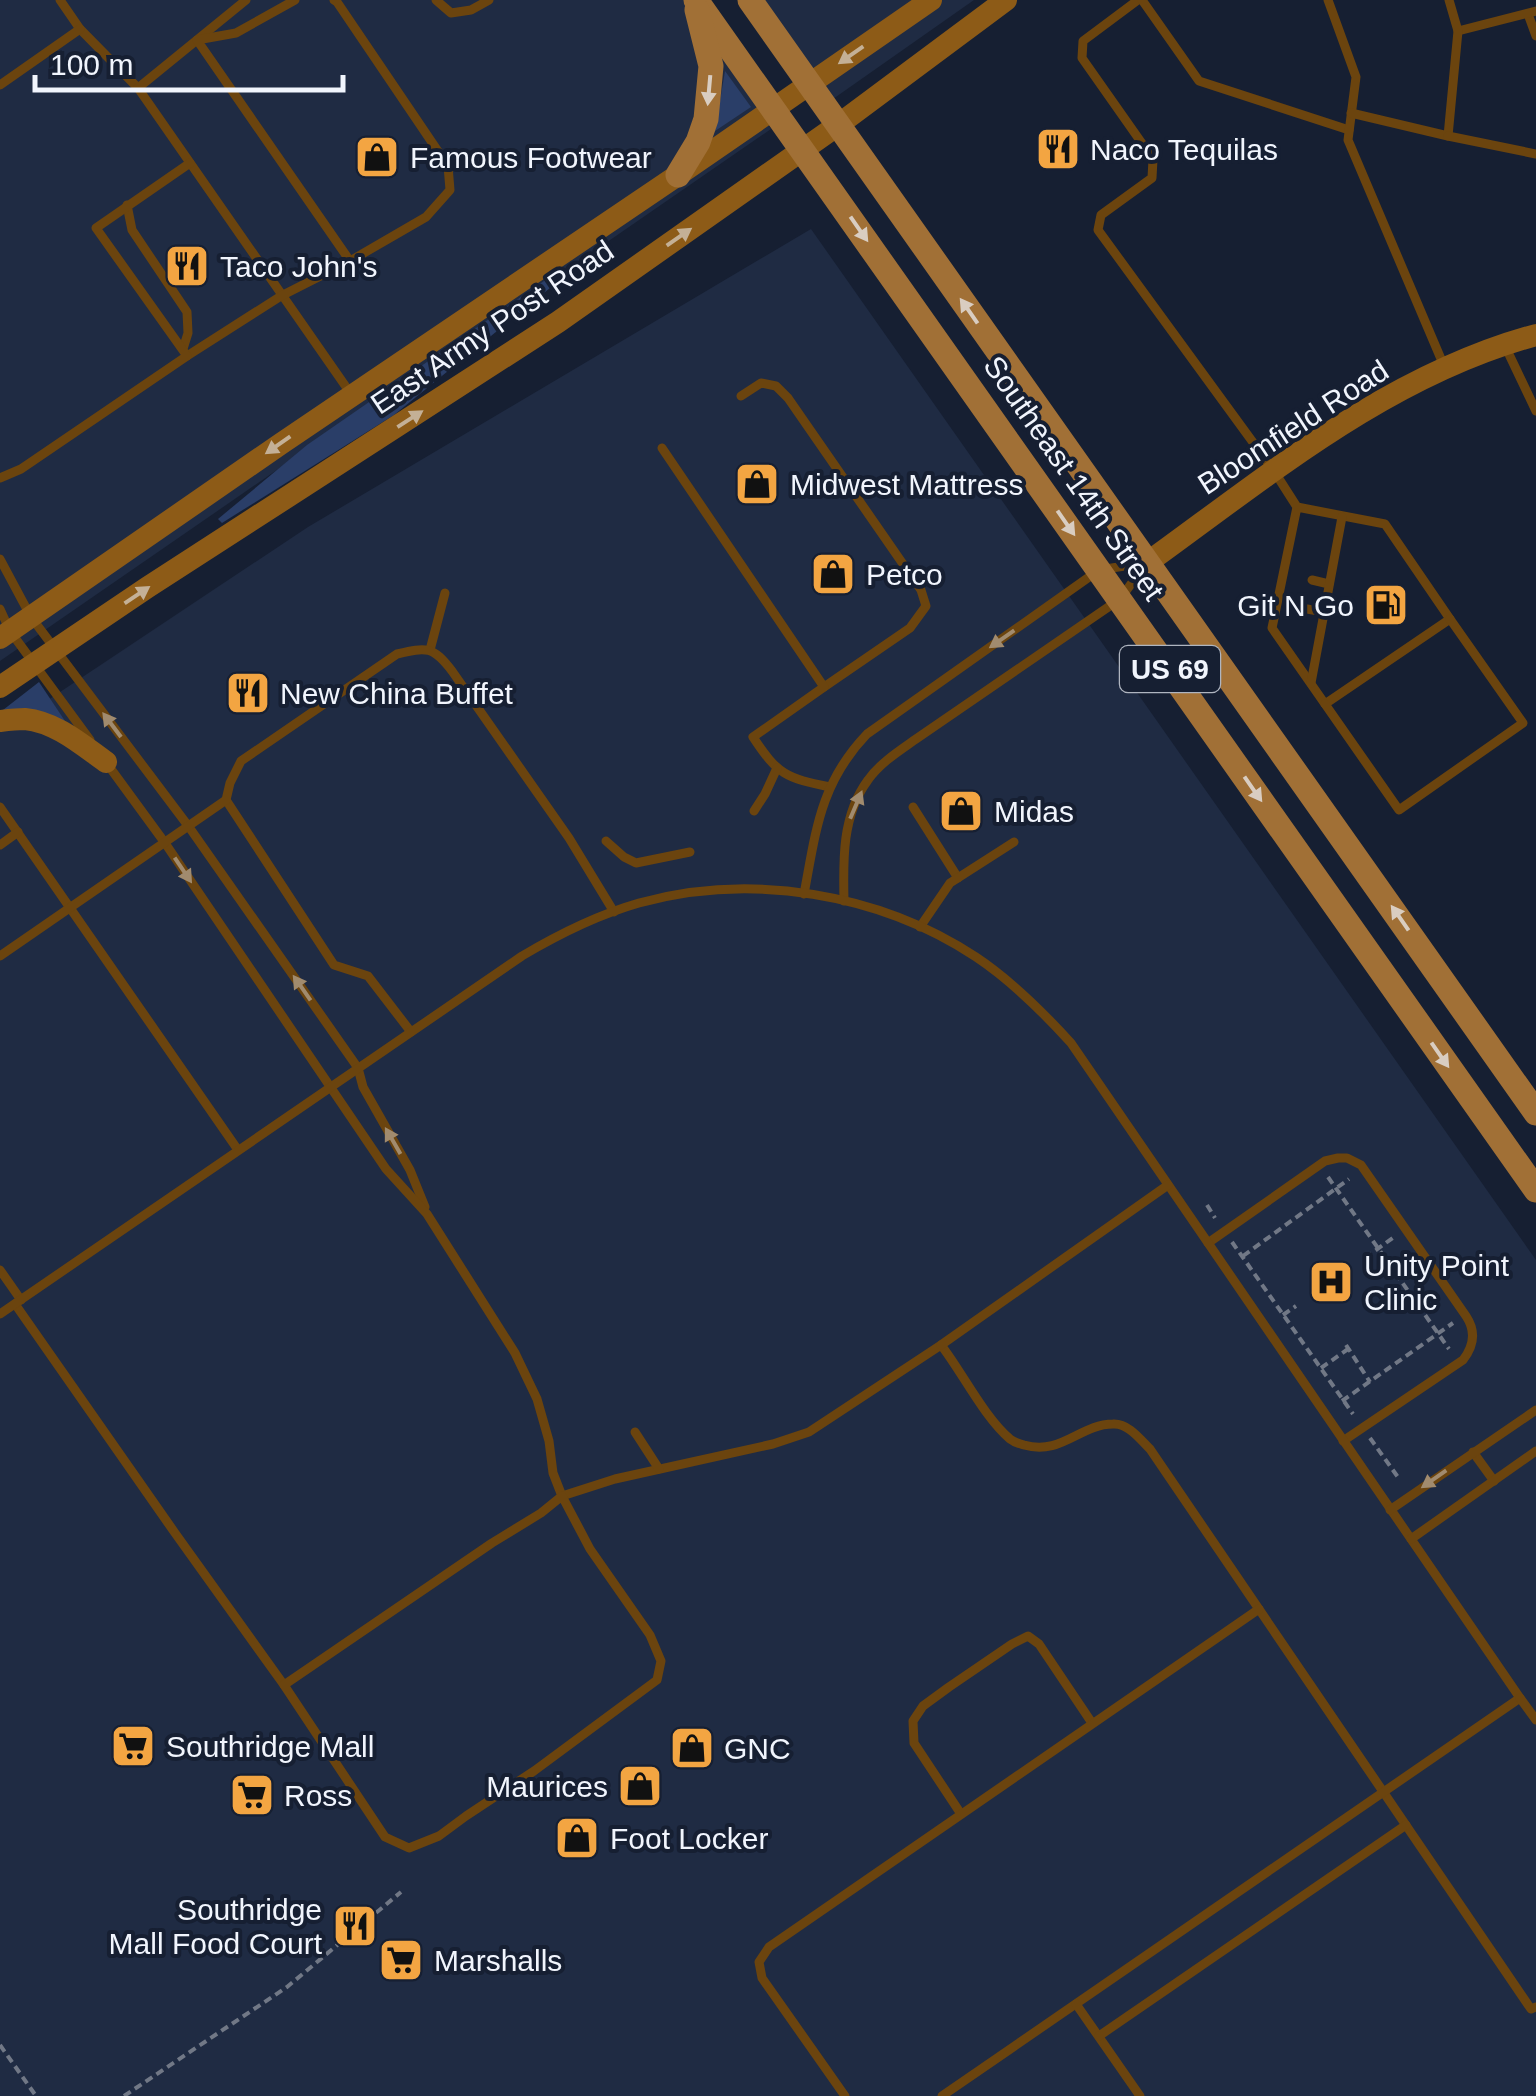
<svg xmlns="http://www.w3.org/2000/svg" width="1536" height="2096" viewBox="0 0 1536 2096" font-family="Helvetica,sans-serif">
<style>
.built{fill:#1f2b43}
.green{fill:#2a3e68}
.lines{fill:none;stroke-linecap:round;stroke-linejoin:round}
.path{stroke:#717886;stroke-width:4;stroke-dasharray:8 5;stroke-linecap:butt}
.lane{stroke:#6b440e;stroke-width:9}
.secondary{stroke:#8d5b17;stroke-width:22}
.primary{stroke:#a17036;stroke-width:25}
.oneway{fill:#c4b096}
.oneway2{fill:#d9cdc1}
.oneway3{fill:#a18b6e}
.labels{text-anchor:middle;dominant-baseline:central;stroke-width:8;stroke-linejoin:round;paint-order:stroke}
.shield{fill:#161f32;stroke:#afb5c0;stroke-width:2.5}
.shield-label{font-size:28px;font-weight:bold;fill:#f1f5fd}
.poi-label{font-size:30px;fill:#f1f5fd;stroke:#161f32;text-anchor:start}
.street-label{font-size:30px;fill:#f1f5fd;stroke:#161f32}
</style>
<rect width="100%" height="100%" fill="#161f32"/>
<g class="built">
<polygon points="0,0 684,0 771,129 0,661"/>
<polygon points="748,0 974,0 823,106"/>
<polygon points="811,229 1536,1260 1536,2096 0,2096 0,732 308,527"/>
</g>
<g class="green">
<polygon points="725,71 751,107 715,131"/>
<polygon points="557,272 561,279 394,415 222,523 218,519 307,445"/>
<polygon points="39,682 67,724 3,710"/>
</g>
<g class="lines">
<g class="path">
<polyline points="1328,1177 1449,1349"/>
<polyline points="1207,1205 1215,1218"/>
<polyline points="1232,1242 1353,1414"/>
<polyline points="1243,1256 1349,1179"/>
<polyline points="1365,1258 1394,1237"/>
<polyline points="1283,1315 1296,1306"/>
<polyline points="1346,1345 1370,1382"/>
<polyline points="1321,1368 1348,1349"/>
<polyline points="1342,1401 1453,1323"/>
<polyline points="1370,1438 1400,1480"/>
<polyline points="0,2045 36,2096"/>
<polyline points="124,2096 287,1987 401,1892"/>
</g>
<g class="lane">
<polyline points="60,0 80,29 138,88"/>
<polyline points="246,0 138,88 351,394"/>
<polyline points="295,0 236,33 197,40 350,261"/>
<polyline points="436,0 451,13 471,10 489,0"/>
<polyline points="1138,0 1083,41 1082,58 1153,159 1152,178 1101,215 1098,230 1274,471 1297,507 1385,524 1450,619 1325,704 1272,628 1297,507"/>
<polyline points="1142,0 1199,81 1349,130"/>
<polyline points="1328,0 1356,77 1348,140 1444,366"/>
<polyline points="1528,14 1536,36"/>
<polyline points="1458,31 1536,11"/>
<polyline points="0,85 80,29"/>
<polyline points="1351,113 1448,136 1458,31 1449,0"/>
<polyline points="1448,136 1536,154"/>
<polyline points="127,205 132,230 187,312 188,333 183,349"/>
<polyline points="1506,348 1536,411"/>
<polyline points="187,356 281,296 350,261 426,217 450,190 448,166 337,2 334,0"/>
<polyline points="741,396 761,383 776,386 788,398 921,590 926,606 910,628 824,687"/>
<path d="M662,448L824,687L753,737C778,775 786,778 830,787"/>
<polyline points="0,478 21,469 187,356 96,228 190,163"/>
<polyline points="0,559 31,617 189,827 358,1068 363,1087 410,1170 425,1207"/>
<polyline points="1312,580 1329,584"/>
<polyline points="0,609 10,631 90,740"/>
<polyline points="1307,609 1324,612"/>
<polyline points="430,650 445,593"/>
<polyline points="1311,683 1342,517"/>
<polyline points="1325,704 1399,810 1523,723 1450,619"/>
<path d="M108,765L165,843L386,1169L427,1214L515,1353L537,1399L549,1441L553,1473L562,1496L615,1479L773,1444L809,1432L941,1345C962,1372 984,1417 1010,1439C1015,1443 1018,1443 1024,1445C1061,1456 1080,1424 1113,1424C1128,1423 1140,1439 1150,1449L1531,2009L1536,2007"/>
<polyline points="226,800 334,965 368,976 411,1032"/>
<polyline points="0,807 238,1150"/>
<polyline points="913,807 958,878"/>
<polyline points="754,811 765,794 777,768"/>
<polyline points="606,841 624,857 636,863 690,852"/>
<polyline points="0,845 18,832"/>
<path d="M804,894C816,831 820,783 867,734L1099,570L1144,563"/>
<path d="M844,901C843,860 842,815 868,780C880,763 899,751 916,739L1120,599L1145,565"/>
<polyline points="920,927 950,883 1014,842"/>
<path d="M0,956L226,800L230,783L241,761L397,654C427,647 433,646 452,671L569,838L614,912"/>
<path d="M1208,1243L1325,1161L1338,1158H1347L1361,1165L1466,1316C1476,1331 1474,1346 1463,1360L1343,1441"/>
<polyline points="0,1270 21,1300"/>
<polyline points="15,1304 175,1533 284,1685"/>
<path d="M0,1314L522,956C559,934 597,915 639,903C751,872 879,893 976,957C1012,981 1042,1011 1071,1043L1520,1698L942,2096"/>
<polyline points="941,1345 1168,1185"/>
<polyline points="635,1432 659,1469"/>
<polyline points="1473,1452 1494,1481"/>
<polygon points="562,1496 590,1549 650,1635 661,1661 657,1680 534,1771 466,1816 439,1836 409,1848 385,1837 284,1685 492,1543 541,1513"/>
<polyline points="1390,1510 1536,1410"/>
<polyline points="1411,1539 1536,1451"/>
<polyline points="1520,1698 1536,1720"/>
<polyline points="961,1814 914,1743 913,1721 923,1706 949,1687 1012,1644 1028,1636 1039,1644 1092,1723"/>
<polyline points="1076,2004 1140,2096"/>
<polyline points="1099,2036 1406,1825"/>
<polyline points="845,2096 762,1978 759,1962 769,1947 1259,1609"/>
</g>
<g class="secondary">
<path d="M1147,563C1269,475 1388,375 1536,335"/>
<polyline points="0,638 282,443 678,175 931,0"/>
<polyline points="0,687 148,587 558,322 838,125 1006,0"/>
<path d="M0,721C8,720 17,719 25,719C56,722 82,745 106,762"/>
</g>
<g class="primary">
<polyline points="696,0 1536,1190"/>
<polyline points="750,0 1536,1113"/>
<polyline points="678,175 698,142 706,119 711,66 697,10"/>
</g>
</g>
<defs><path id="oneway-solid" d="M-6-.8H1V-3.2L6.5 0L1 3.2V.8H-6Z" transform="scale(2.5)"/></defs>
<g class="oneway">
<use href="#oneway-solid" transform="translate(851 55) rotate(145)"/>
<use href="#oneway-solid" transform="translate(679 237) rotate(-35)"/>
<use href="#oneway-solid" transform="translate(410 419) rotate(-33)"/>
<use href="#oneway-solid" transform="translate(278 445) rotate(145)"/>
<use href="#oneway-solid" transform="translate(137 595) rotate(-34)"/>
</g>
<g class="oneway2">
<use href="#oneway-solid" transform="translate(709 90) rotate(95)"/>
<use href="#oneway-solid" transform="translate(859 229) rotate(55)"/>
<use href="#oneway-solid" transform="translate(969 311) rotate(-125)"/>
<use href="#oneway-solid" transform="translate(1066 523) rotate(55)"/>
<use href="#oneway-solid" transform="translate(1253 789) rotate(55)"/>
<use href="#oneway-solid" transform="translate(1400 918) rotate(-125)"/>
<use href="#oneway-solid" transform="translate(1440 1055) rotate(55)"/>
</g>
<g class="oneway3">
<use href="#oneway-solid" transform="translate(1002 639) rotate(145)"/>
<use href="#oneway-solid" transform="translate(112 725) rotate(-127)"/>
<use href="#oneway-solid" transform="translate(856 805) rotate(-67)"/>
<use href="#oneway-solid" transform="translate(183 870) rotate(56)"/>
<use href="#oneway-solid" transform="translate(302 988) rotate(-125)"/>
<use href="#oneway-solid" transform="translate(393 1141) rotate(-120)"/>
<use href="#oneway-solid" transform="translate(1434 1479) rotate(145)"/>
</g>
<defs>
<symbol id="restaurant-square" viewBox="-11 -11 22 22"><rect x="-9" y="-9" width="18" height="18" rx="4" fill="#f3a542" stroke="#161f32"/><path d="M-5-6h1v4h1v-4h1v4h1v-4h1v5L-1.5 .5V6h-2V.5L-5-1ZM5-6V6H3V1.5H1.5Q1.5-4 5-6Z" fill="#111"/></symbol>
<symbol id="shop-square" viewBox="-11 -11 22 22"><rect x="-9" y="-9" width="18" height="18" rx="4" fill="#f3a542" stroke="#161f32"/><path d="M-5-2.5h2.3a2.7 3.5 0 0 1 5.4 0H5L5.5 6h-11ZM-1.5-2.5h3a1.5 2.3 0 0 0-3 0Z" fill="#111"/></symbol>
<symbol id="fuel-square" viewBox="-11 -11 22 22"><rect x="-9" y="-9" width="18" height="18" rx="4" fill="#f3a542" stroke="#161f32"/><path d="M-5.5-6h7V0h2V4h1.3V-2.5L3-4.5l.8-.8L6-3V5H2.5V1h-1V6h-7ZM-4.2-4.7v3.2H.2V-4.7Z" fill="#111"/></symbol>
<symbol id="hospital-square" viewBox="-11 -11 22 22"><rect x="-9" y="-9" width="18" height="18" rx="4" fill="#f3a542" stroke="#161f32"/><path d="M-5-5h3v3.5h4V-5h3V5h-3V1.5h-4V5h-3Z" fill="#111"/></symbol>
<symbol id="supermarket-square" viewBox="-11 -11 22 22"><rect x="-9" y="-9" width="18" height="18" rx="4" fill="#f3a542" stroke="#161f32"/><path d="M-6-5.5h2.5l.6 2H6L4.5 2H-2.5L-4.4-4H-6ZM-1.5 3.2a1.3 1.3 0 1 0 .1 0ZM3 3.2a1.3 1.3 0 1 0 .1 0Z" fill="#111"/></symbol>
</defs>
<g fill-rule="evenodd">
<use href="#restaurant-square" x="1033" y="124" width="50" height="50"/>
<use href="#shop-square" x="352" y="132" width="50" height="50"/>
<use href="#restaurant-square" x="162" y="241" width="50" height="50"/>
<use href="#shop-square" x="732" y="459" width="50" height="50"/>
<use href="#shop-square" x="808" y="549" width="50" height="50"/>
<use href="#fuel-square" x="1361" y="580" width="50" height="50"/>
<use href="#restaurant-square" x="223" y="668" width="50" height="50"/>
<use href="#shop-square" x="936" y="786" width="50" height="50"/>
<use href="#hospital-square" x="1306" y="1257" width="50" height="50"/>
<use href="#supermarket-square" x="108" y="1721" width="50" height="50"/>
<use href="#shop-square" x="667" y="1723" width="50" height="50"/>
<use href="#shop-square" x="615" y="1761" width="50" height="50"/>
<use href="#supermarket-square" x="227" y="1770" width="50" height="50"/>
<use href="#shop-square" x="552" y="1813" width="50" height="50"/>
<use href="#restaurant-square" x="330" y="1901" width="50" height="50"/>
<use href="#supermarket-square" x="376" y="1935" width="50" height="50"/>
</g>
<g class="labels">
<rect class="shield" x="1120" y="646" width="100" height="46" rx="8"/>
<g class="shield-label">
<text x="1170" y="669">US 69</text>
</g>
<g class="poi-label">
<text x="1090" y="149">Naco Tequilas</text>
<text x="410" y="157">Famous Footwear</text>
<text x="220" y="266">Taco John's</text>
<text x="790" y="484">Midwest Mattress</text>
<text x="866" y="574">Petco</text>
<text x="1354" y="605" text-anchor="end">Git N Go</text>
<text x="280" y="693">New China Buffet</text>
<text x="994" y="811">Midas</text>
<text x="1364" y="1265">Unity Point<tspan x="1364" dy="34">Clinic</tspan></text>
<text x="166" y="1746">Southridge Mall</text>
<text x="724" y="1748">GNC</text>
<text x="608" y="1786" text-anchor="end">Maurices</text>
<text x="284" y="1795">Ross</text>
<text x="610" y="1838">Foot Locker</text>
<text x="322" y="1909" text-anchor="end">Southridge<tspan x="322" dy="34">Mall Food Court</tspan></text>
<text x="434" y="1960">Marshalls</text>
</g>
<g class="street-label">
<text transform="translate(492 327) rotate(-34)">East Army Post Road</text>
<text transform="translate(1293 427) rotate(-33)">Bloomfield Road</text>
<text transform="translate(1074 478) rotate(55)">Southeast 14th Street</text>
</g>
</g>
<path d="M35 75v15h308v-15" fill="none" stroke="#f1f5fd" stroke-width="5"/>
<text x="50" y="75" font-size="30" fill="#f1f5fd" stroke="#161f32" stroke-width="8" paint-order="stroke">100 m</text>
</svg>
